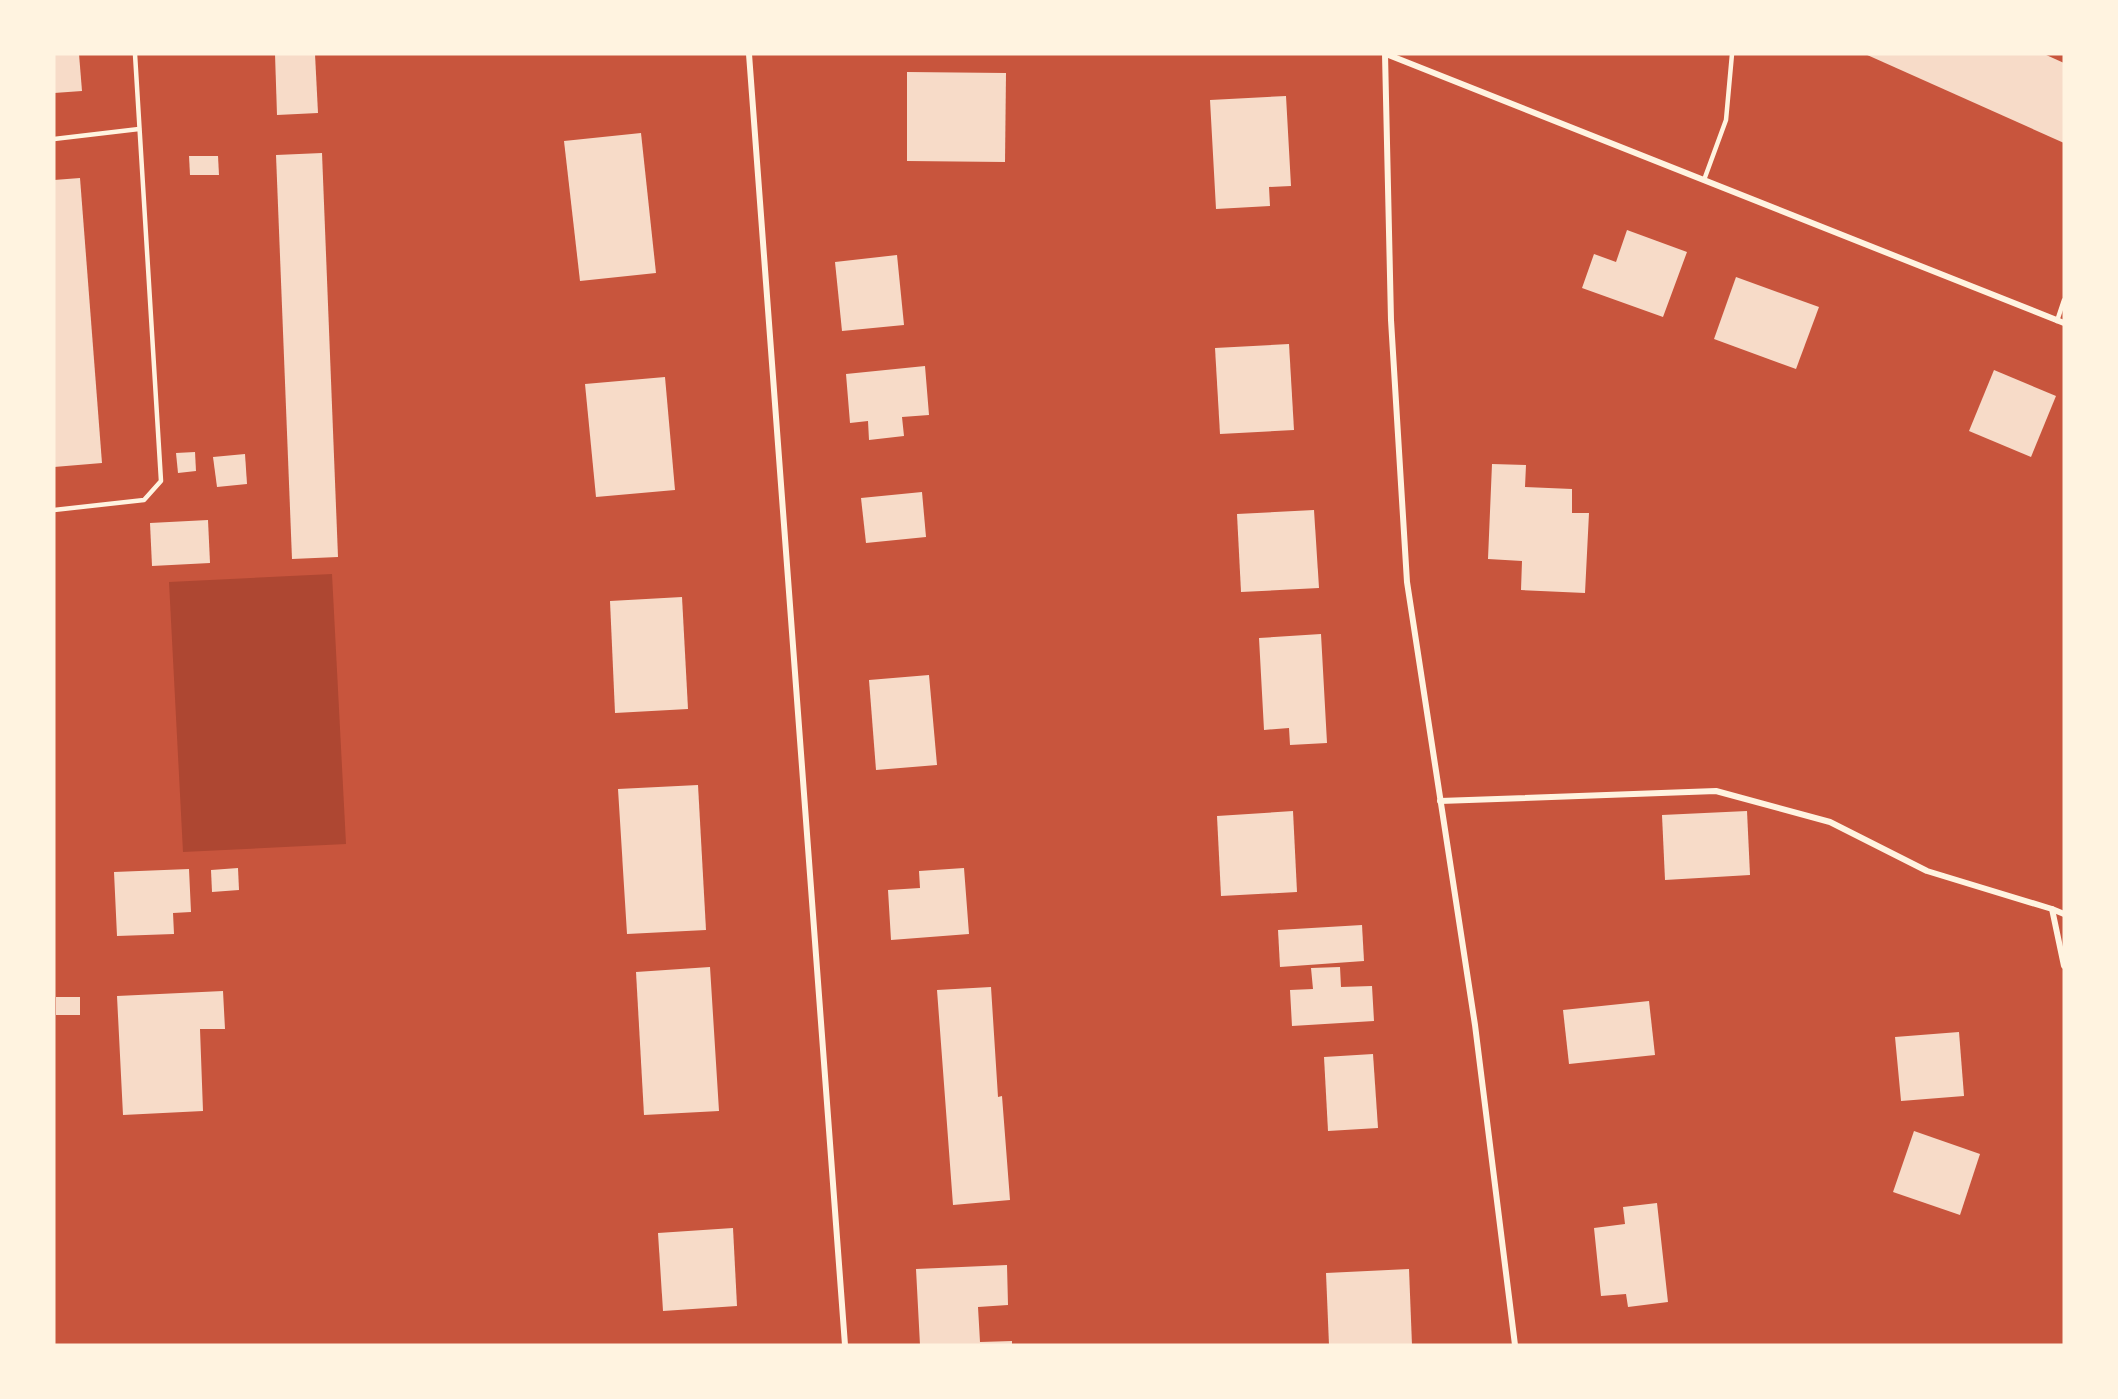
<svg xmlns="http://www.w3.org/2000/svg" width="2118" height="1399" viewBox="0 0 2118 1399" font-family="Mulish,sans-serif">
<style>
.green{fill:#ae4732}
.building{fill:#f7dbc8}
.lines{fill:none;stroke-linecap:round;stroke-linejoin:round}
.service{stroke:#fff3e0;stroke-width:4.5}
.minor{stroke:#fff3e0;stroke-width:6}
</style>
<rect width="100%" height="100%" fill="#c8553d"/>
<polygon class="green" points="332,574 346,844 183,852 169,582"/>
<g class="building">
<polygon points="54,54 79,54 82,91 54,93"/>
<polygon points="275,54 315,54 318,113 277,115"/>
<polygon points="1865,54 2044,54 2064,63 2064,143"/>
<polygon points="907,72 1006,73 1005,162 907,161"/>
<polygon points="1286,96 1291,186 1269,187 1270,206 1216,209 1210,100"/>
<polygon points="641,133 656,273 580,281 564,141"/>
<polygon points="322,153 338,557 292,559 276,155"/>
<polygon points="189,156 218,156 219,175 190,175"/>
<polygon points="80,178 102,463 54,467 54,180"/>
<polygon points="1627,230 1687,252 1663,317 1582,288 1594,254 1616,262"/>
<polygon points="897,255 904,325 842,331 835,262"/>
<polygon points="1736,277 1819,307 1796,369 1714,339"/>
<polygon points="1289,344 1294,430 1220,434 1215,348"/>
<polygon points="925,366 929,415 902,417 904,436 869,440 868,421 850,423 846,374"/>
<polygon points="1994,370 2056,396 2031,457 1969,431"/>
<polygon points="665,377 675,490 596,497 585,384"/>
<polygon points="195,452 196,471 178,473 176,453"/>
<polygon points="245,454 247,484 217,487 213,457"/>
<polygon points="1492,464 1526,465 1525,487 1572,489 1572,513 1589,513 1585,593 1521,590 1522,561 1488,559"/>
<polygon points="922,492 926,537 866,543 861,498"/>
<polygon points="1314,510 1319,588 1241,592 1237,514"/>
<polygon points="208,520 210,563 152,566 150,523"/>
<polygon points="682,597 688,709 615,713 610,601"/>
<polygon points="1321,634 1327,743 1290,745 1289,728 1264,730 1259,638"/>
<polygon points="929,675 937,765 876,770 869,680"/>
<polygon points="698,785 706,930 627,934 618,789"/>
<polygon points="1293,811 1297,892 1221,896 1217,816"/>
<polygon points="1747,811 1750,875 1665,880 1662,815"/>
<polygon points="238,868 239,890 212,892 211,870"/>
<polygon points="964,868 969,934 891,940 888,890 920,888 919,871"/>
<polygon points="189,869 191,912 173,913 174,934 117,936 114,872"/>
<polygon points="1362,925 1364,961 1280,967 1278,930"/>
<polygon points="710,967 719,1111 644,1115 636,972"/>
<polygon points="1340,967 1341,987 1372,986 1374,1021 1292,1026 1290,990 1313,989 1311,968"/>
<polygon points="991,987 998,1097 1002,1096 1010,1200 953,1205 937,990"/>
<polygon points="223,991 225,1029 200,1029 203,1111 123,1115 117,996"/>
<rect x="56" y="997" width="24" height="18"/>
<polygon points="1649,1001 1655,1055 1569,1064 1563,1010"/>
<polygon points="1959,1032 1964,1096 1901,1101 1895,1037"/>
<polygon points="1373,1054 1378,1128 1328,1131 1324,1057"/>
<polygon points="1914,1131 1980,1154 1960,1215 1893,1192"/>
<polygon points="1657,1203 1668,1302 1628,1307 1626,1294 1601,1296 1594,1228 1625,1224 1623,1207"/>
<polygon points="733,1228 737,1306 663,1311 658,1233"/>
<polygon points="1007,1265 1008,1305 978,1307 980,1342 1012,1341 1012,1345 920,1345 916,1269"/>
<polygon points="1409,1269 1412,1345 1329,1345 1326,1273"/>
</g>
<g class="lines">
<g class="service">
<polyline points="54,139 139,129"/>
<polyline points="1704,180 1726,120 1732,54"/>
<polyline points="2057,321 2064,300"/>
<polyline points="54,510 144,500 161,481 135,54"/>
</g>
<g class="minor">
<polyline points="749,54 845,1345"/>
<polyline points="1385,54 1391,320 1407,582 1475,1025 1515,1345"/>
<polyline points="1386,54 2064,323"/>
<polyline points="1440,801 1716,791 1830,822 1927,871 2052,909 2064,966"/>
<polyline points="2052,909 2064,914"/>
</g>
</g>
<rect width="2118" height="1399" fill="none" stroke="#fff3e0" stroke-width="111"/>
</svg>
